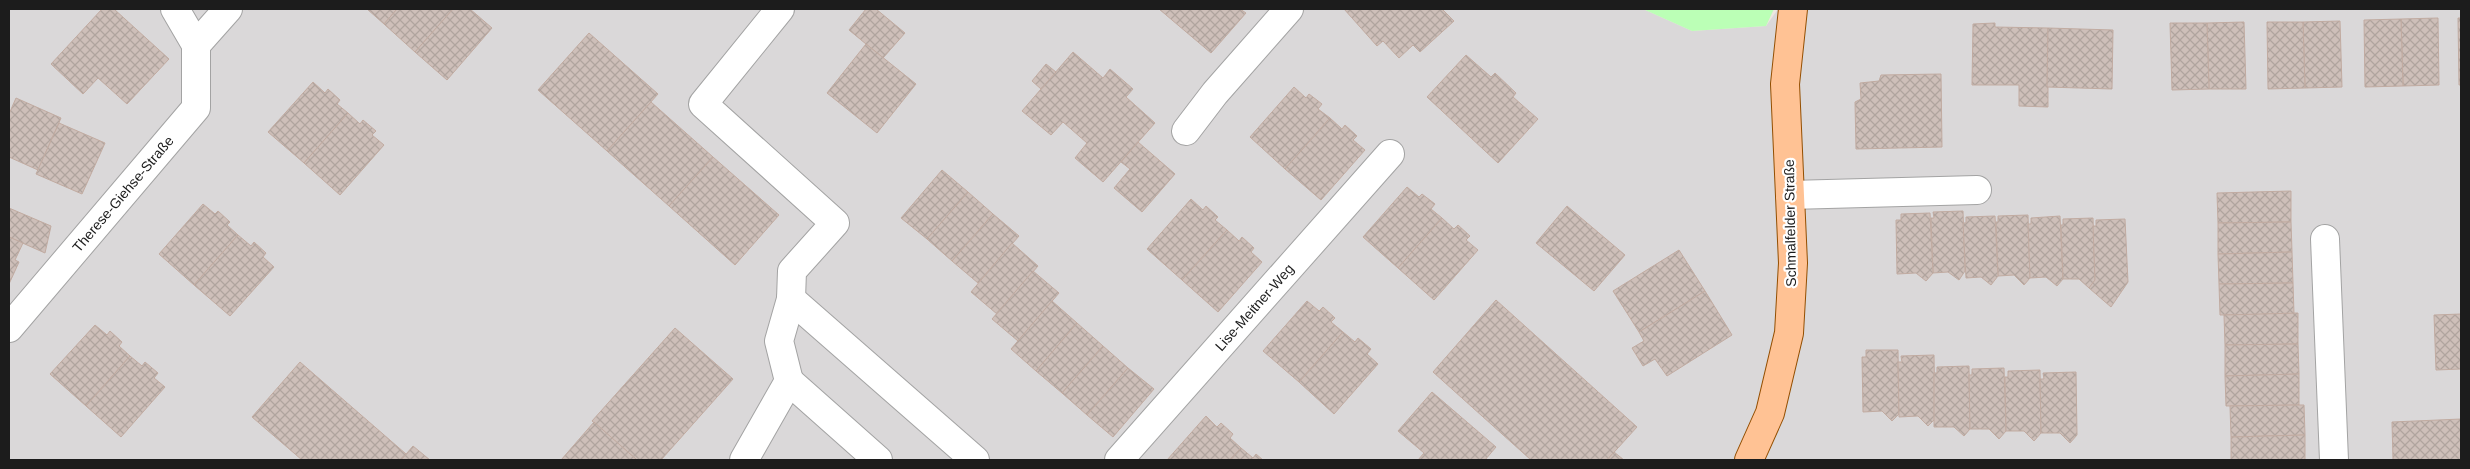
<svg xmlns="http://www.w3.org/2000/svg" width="2470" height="469" viewBox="0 0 2470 469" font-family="Helvetica,sans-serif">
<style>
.residential{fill:#dad8d9}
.park{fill:#bbffb6}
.building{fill:url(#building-cross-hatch);stroke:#c1aba1}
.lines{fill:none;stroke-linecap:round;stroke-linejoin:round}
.minor-casing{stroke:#a3a3a3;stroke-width:30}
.major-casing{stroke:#934e00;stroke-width:30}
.minor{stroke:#fff;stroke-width:28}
.major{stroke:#ffc294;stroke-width:28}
.labels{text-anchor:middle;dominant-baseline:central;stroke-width:4.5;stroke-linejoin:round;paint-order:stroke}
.street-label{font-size:14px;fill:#1c1c1c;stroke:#fff}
</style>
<defs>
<pattern id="building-cross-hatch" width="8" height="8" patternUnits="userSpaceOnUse" patternTransform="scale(1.25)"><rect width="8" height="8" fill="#cebfb9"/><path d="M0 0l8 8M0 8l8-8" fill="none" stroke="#b0a49e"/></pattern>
</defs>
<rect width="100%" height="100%" fill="#eee7e0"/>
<polygon class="residential" points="9,9 1643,9 1692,31 1766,26 1778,9 2461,9 2461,460 9,460"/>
<polygon class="park" points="1643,9 1774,9 1766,26 1692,31"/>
<g class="building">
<polygon points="102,9 114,9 169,59 127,104 98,78 83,94 51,64"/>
<polygon points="367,9 397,9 384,24"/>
<polygon points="397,9 453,9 415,52 384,24"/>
<polygon points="453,9 470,9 492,28 447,80 415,52"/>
<polygon points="866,9 876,9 905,33 883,58 849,30"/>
<polygon points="1159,9 1240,9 1246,13 1211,53"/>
<polygon points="1344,9 1442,9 1454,21 1420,52 1413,45 1399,58 1383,41 1377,46"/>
<polygon points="2438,18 2439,85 2403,86 2401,19"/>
<polygon points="2458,18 2461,18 2461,85 2459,85"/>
<polygon points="2401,19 2403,86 2365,87 2364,20"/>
<polygon points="2340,21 2342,87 2305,88 2303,22"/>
<polygon points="2244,22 2246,89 2209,89 2207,23"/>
<polygon points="2267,22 2303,22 2305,88 2268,89"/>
<polygon points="1995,23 1995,27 2048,28 2048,107 2019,106 2019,85 1972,85 1973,24"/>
<polygon points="2170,23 2207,23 2209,89 2172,90"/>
<polygon points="2048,28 2113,30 2112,89 2047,87"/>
<polygon points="589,33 658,94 607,151 538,90"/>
<polygon points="866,44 916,84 877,133 827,93"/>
<polygon points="1073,52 1103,78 1110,69 1133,89 1126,97 1155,123 1103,182 1075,158 1087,143 1063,122 1051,135 1022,111"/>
<polygon points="1466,55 1491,77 1495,73 1516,93 1513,97 1538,119 1498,163 1427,97"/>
<polygon points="1046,64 1056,72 1041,89 1032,81"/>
<polygon points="1941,74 1942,147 1856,149 1855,102 1861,99 1860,83 1879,81 1881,75"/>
<polygon points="313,82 325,93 328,89 340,100 337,104 348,113 304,163 268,132"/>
<polygon points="1294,87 1306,98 1309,94 1322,104 1318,109 1330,118 1285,169 1250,137"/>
<polygon points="16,98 61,118 38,170 9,157 9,114"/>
<polygon points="651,102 713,157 669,206 607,151"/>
<polygon points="348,113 360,124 363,120 376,131 372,135 384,145 340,195 304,163"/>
<polygon points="1330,118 1342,129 1345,125 1357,136 1353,140 1365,150 1321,200 1285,169"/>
<polygon points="59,123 105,143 82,194 36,174"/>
<polygon points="1138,142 1175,174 1142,212 1114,188 1130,169 1121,162"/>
<polygon points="713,157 779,215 735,265 669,206"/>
<polygon points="942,170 968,192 927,239 901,218"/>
<polygon points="1407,187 1419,197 1422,194 1435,204 1431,209 1442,218 1398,268 1363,237"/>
<polygon points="2291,191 2291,222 2218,223 2217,193"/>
<polygon points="968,192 993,214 952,261 927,239"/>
<polygon points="1191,199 1203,210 1206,206 1218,217 1215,220 1227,230 1182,280 1147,249"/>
<polygon points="203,204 215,214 218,211 230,222 227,225 238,235 194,285 159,254"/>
<polygon points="1567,206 1625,255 1594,291 1536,243"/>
<polygon points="9,208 51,226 45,253 9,237"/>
<polygon points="1963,211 1965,271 1959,280 1948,272 1933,273 1931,218 1934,218 1933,212"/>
<polygon points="1930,213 1933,273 1926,281 1916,273 1897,274 1896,220 1901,220 1901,214"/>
<polygon points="993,214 1019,236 978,283 952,261"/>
<polygon points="2028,215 2030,278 2024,285 2014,275 1998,276 1996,222 1998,222 1998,216"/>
<polygon points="1995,216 1998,276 1991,285 1981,277 1966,278 1963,223 1966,223 1966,217"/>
<polygon points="2060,216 2063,279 2057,286 2046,277 2030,278 2028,224 2031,224 2031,218"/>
<polygon points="1442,218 1454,229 1458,225 1470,236 1466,240 1478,250 1434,300 1398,268"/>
<polygon points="2093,218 2095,280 2089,288 2079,279 2063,279 2061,225 2063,225 2063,219"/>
<polygon points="2125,219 2128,282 2111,307 2089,288 2095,280 2093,226 2096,226 2096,220"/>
<polygon points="2291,222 2292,252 2218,254 2218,223"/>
<polygon points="1227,230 1239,241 1242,237 1254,248 1251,252 1262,262 1218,312 1182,280"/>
<polygon points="238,235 251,246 254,242 266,253 263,257 274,267 230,316 194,285"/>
<polygon points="9,237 23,243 15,260 19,262 9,284"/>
<polygon points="1012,243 1038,266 997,314 971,292"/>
<polygon points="1679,250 1705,291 1639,332 1613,291"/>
<polygon points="2292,252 2293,283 2219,284 2218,254"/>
<polygon points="1033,271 1059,293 1018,341 992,319"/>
<polygon points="2293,283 2294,314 2220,315 2219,284"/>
<polygon points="1705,291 1732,335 1667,376 1655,359 1643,366 1632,348 1644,341 1639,332"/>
<polygon points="1496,300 1637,427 1607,460 1531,460 1433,372"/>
<polygon points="1052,301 1077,323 1036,371 1011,349"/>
<polygon points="1307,301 1319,311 1323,307 1335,318 1331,322 1343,332 1299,382 1263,351"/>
<polygon points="2298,313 2298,344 2225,345 2224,315"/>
<polygon points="2461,314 2461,369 2436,370 2434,315"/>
<polygon points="1077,323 1103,346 1062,393 1036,371"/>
<polygon points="95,325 107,335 110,331 122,342 119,346 130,356 86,406 50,374"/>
<polygon points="675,328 733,379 661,460 637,460 592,421"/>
<polygon points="1343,332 1355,342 1358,338 1371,349 1367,354 1378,364 1334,414 1299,382"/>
<polygon points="2298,344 2299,374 2225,376 2225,345"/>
<polygon points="1103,346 1128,368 1087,415 1062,393"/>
<polygon points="1866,350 1898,350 1899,414 1892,421 1882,411 1863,412 1862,357 1866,357"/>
<polygon points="1934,355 1935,419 1928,426 1918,416 1899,417 1898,362 1902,362 1901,356"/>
<polygon points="130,356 142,366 145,362 158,373 154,378 165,387 121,437 86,406"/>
<polygon points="300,362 406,454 401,460 302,460 252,417"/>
<polygon points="1969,366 1970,429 1964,436 1954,427 1934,427 1934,373 1937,373 1937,367"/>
<polygon points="1128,368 1154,389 1113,437 1087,415"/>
<polygon points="2004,368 2006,431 1999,439 1989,429 1970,429 1969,375 1972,375 1972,369"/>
<polygon points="2040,370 2041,433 2034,441 2024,431 2006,431 2005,377 2008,377 2008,371"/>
<polygon points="2076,372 2077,435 2070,443 2060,433 2041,433 2040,379 2044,379 2043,373"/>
<polygon points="2299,374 2299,405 2226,406 2225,376"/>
<polygon points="1432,392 1496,447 1485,460 1418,460 1424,453 1398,431"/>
<polygon points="2299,405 2304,405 2305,435 2231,437 2230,406"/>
<polygon points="1206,416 1217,427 1221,423 1233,434 1230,438 1241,448 1230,460 1167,460"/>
<polygon points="2461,419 2461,460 2393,460 2392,422"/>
<polygon points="594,422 637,460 561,460"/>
<polygon points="2305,435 2305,460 2231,460 2231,437"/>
<polygon points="413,446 430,460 401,460"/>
<polygon points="1241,448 1253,458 1256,454 1263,460 1230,460"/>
<polygon points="1614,452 1624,460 1607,460"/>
</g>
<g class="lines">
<defs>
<g id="minor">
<polyline points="196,45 228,9"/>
<polyline points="1186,131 1215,93 1289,9"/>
<polyline points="1790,195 1977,190"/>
<polyline points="2325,239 2334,460"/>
<polyline points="791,299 975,460"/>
<path id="s1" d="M9,328L196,108V45L175,9"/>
<polyline points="789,381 878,460"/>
<polyline points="744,460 789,381 779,341 791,299 792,271 835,223 703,104 780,9"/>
<path id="s2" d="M1119,460L1390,154"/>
</g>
<polyline id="major" points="1749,460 1770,413 1789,333 1793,263 1785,84 1793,9"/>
</defs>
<use href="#minor" class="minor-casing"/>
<use href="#major" class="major-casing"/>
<use href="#minor" class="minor"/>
<use href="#major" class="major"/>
</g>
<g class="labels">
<g class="street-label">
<text stroke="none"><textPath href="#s1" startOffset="176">Therese-Giehse-Straße</textPath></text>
<text transform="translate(1790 223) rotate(-91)">Schmalfelder Straße</text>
<text stroke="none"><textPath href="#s2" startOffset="204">Lise-Meitner-Weg</textPath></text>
</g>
</g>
<rect width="2470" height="469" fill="none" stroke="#1c1c1c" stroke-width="20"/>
</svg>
